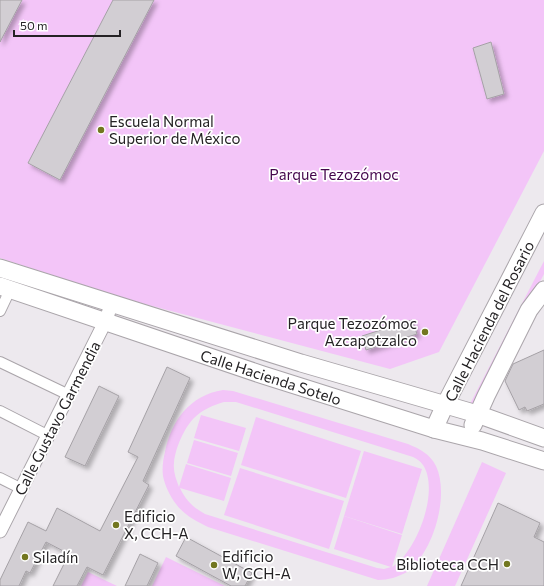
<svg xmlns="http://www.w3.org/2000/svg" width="544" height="586" viewBox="0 0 544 586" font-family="Commissioner,sans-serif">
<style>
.green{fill:#f3c5f8;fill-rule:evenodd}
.building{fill:#d2ced3;stroke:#a5a1a6;filter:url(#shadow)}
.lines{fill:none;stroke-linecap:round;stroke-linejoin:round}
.pedestrian-casing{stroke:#aaa5aa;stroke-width:12}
.minor-casing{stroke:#aaa5aa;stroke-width:15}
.tertiary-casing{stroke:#aaa5aa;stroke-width:19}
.pedestrian{stroke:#fff;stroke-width:10}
.minor{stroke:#fff;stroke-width:13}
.tertiary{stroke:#fff;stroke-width:17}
.poi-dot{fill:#72771f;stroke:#fff;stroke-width:1.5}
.labels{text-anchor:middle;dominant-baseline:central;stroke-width:3.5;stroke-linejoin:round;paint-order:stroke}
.poi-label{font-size:15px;fill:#242224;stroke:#fff;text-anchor:start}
.park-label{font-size:15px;fill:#44064c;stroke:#fff}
.street-label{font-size:15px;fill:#242224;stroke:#fff}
</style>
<defs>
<filter id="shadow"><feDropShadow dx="3.5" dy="3.5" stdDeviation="2" flood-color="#0004"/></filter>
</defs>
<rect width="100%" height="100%" fill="#ede9ee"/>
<g class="green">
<polygon points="0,0 544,0 544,151 439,352 390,369 122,298 0,258"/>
<polygon points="544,261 544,274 475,405 470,404"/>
<path d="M223,390L233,391L408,444C420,449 430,454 436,466C450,496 433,553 407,572C398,577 388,580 378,580L208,527C196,521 184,515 176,504C170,496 165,486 163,476C162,468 163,460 165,452C171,421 190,395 223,390ZM224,402H236L413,457C417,459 420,461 423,465C440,490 417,552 392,567L402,535L344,516L334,549L391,567L384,569L377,568L205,514C193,507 186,501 180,488L224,501L231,478L186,464L179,487C176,479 173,471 174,463C175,449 184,428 194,418C202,410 213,405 224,402Z"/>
<polygon points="201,415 246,428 239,451 194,438"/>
<polygon points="256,417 361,451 346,498 241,465"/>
<polygon points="194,440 238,453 231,476 187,463"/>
<polygon points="364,451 422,469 402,534 344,516"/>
<polygon points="482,462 506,473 455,586 427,586"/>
<polygon points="240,468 344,501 329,549 224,515"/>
<polygon points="166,557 225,586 152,586"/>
<polygon points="88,572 117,586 81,586"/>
</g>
<g class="building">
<polygon points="0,0 22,0 0,42"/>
<polygon points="113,0 154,0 60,180 28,163"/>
<polygon points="491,42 504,94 487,99 473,48"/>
<polygon points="412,320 417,334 366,350 362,336"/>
<polygon points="544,350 544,404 527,411 525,407 519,410 505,381 513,364"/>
<polygon points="167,367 190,378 143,481 149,485 103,575 87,567 77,586 53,586 69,554 46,542 30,573 26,571 19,586 0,586 0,580 28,522 46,531 57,508 100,531 138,457 128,452"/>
<polygon points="99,386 119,396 85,466 65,457"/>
<polygon points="498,503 540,523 534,537 544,542 544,586 461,586"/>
<polygon points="186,537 252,573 245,586 231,586 176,556"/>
<polygon points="140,554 158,563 147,586 125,586"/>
</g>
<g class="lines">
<defs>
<g id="pedestrian">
<polyline points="0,311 10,290"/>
<polyline points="0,362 69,395"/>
<polyline points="0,411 49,436"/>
<polyline points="0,478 22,489"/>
</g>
<polyline id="minor" points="0,531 105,322 112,303"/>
<g id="tertiary">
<polyline points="0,268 301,363 477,414 544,438"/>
<polyline points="0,286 263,375 434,429 482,441 544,461"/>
<polyline points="473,425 486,396 529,310 544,290"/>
<polyline points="434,429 445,405 544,213"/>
</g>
</defs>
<use href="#pedestrian" class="pedestrian-casing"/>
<use href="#minor" class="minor-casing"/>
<use href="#tertiary" class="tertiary-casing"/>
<use href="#pedestrian" class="pedestrian"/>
<use href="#minor" class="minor"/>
<use href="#tertiary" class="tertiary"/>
</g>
<g class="poi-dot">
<circle cx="101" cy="130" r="4"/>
<circle cx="425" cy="332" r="4"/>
<circle cx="116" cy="525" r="4"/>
<circle cx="25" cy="557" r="4"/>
<circle cx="507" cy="564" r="4"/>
<circle cx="214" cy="565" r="4"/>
</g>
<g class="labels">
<g class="poi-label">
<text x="109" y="121">Escuela Normal<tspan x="109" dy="17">Superior de México</tspan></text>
<text x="417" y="323" text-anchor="end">Parque Tezozómoc<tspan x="417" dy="17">Azcapotzalco</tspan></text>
<text x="124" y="516">Edificio<tspan x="124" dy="17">X, CCH-A</tspan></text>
<text x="222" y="556">Edificio<tspan x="222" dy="17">W, CCH-A</tspan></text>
<text x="33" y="557">Siladín</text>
<text x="499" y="564" text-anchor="end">Biblioteca CCH</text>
</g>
<g class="park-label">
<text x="334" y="174">Parque Tezozómoc</text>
</g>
<g class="street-label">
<text transform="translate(489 321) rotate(-63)">Calle Hacienda del Rosario</text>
<text transform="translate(271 377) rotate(18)">Calle Hacienda Sotelo</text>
<text transform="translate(57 418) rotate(-63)">Calle Gustavo Garmendia</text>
</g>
</g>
<path d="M14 30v6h106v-6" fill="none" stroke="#242224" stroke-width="2"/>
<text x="20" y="30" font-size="12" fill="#242224" stroke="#ffffff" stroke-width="3" paint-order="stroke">50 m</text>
</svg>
